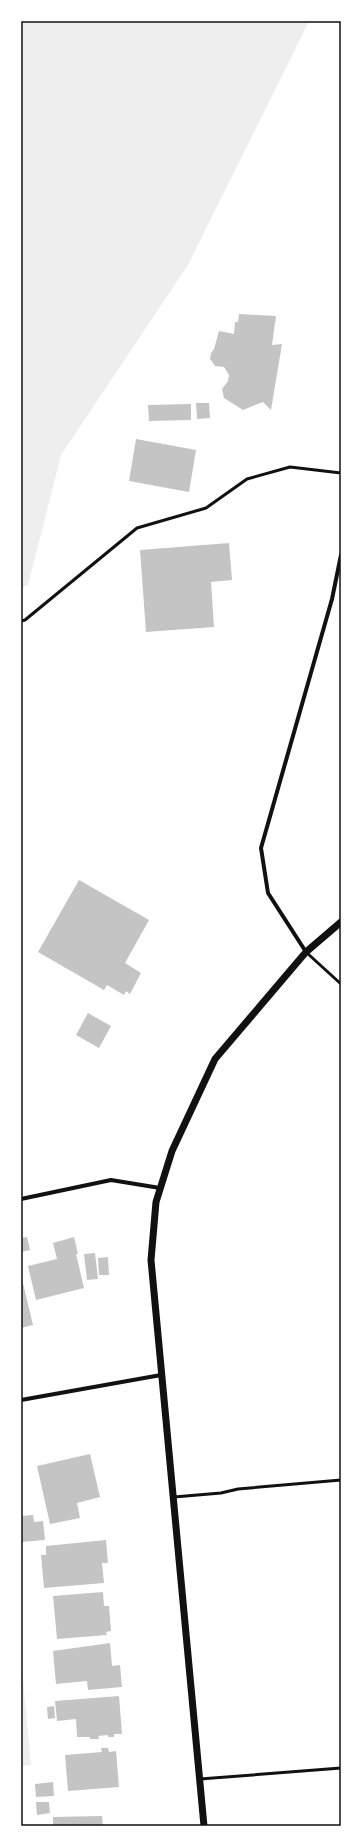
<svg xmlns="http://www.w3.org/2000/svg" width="362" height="1847" viewBox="0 0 362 1847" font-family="'Source Sans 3',sans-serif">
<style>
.green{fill:#eee}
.building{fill:#c4c4c4}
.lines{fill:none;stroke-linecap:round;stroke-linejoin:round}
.service{stroke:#111;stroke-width:3}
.minor{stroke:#111;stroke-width:4}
.tertiary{stroke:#111;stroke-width:7}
.neatline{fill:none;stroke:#111;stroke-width:1.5}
</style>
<rect width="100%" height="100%" fill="#fff"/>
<g class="green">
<polygon points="21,21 309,21 188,265 61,455 28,585 21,588"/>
<polygon points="21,1659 31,1765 21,1766"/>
</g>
<g class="building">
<polygon points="239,314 276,316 272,345 282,344 271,410 263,402 243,410 224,398 222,389 228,381 229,375 224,367 215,366 210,359 211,353 214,349 219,331 234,334 235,322 238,322"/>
<polygon points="196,403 209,403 210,418 197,419"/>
<polygon points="191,404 191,420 149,421 148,405"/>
<polygon points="136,439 196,450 189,492 129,481"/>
<polygon points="229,543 232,580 211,582 214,627 146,632 140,550"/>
<polygon points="79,880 149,920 125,963 141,973 130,994 126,991 124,995 107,985 104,990 38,952"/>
<polygon points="88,1013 111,1026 99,1048 76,1035"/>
<polygon points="27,1237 30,1250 21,1252 21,1238"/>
<polygon points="74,1237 78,1254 76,1254 84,1288 36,1300 28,1266 57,1259 53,1243"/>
<polygon points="95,1253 98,1279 87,1280 84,1254"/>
<polygon points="108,1257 109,1275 99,1275 98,1258"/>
<polygon points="21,1275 33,1325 21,1328"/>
<polygon points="90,1454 100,1497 77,1503 80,1518 50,1524 37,1466"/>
<polygon points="33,1515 34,1522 43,1521 45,1540 21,1542 21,1516"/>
<polygon points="106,1540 108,1563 102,1563 104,1583 44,1588 41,1555 46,1555 46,1546"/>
<polygon points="103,1592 104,1606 109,1606 111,1631 106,1632 107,1635 57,1639 53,1596"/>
<polygon points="110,1643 112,1666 120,1665 122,1687 88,1690 87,1681 56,1684 53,1651"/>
<polygon points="119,1696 122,1734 114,1734 114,1737 108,1737 108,1735 98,1736 99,1739 90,1739 90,1737 77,1737 76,1719 57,1721 55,1701"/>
<polygon points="54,1706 55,1718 48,1719 47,1707"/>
<polygon points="101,1748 108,1748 109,1752 116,1751 119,1787 68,1791 65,1755 102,1752"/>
<polygon points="53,1782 54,1796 36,1797 35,1784"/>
<polygon points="36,1802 49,1802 50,1813 37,1815"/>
<polygon points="102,1816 103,1826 53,1826 53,1817"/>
</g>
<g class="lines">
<g class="service">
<polyline points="21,621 25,620 137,528 206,508 247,479 290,467 341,473"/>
<polyline points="307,953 341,984"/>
<polyline points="174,1497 221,1493 238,1489 341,1480"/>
<polyline points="200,1779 341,1768"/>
</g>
<g class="minor">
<polyline points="306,952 268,893 261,848 332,599 341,555"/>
<polyline points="21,1199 111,1180 160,1188"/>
<polyline points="21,1400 161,1375"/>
</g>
<polyline class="tertiary" points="204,1826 151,1260 156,1202 172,1151 215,1059 306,952 341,922"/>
</g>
<rect width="362" height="1847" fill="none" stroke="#ffffff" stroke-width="44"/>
<rect x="22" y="22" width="318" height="1803" class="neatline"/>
</svg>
